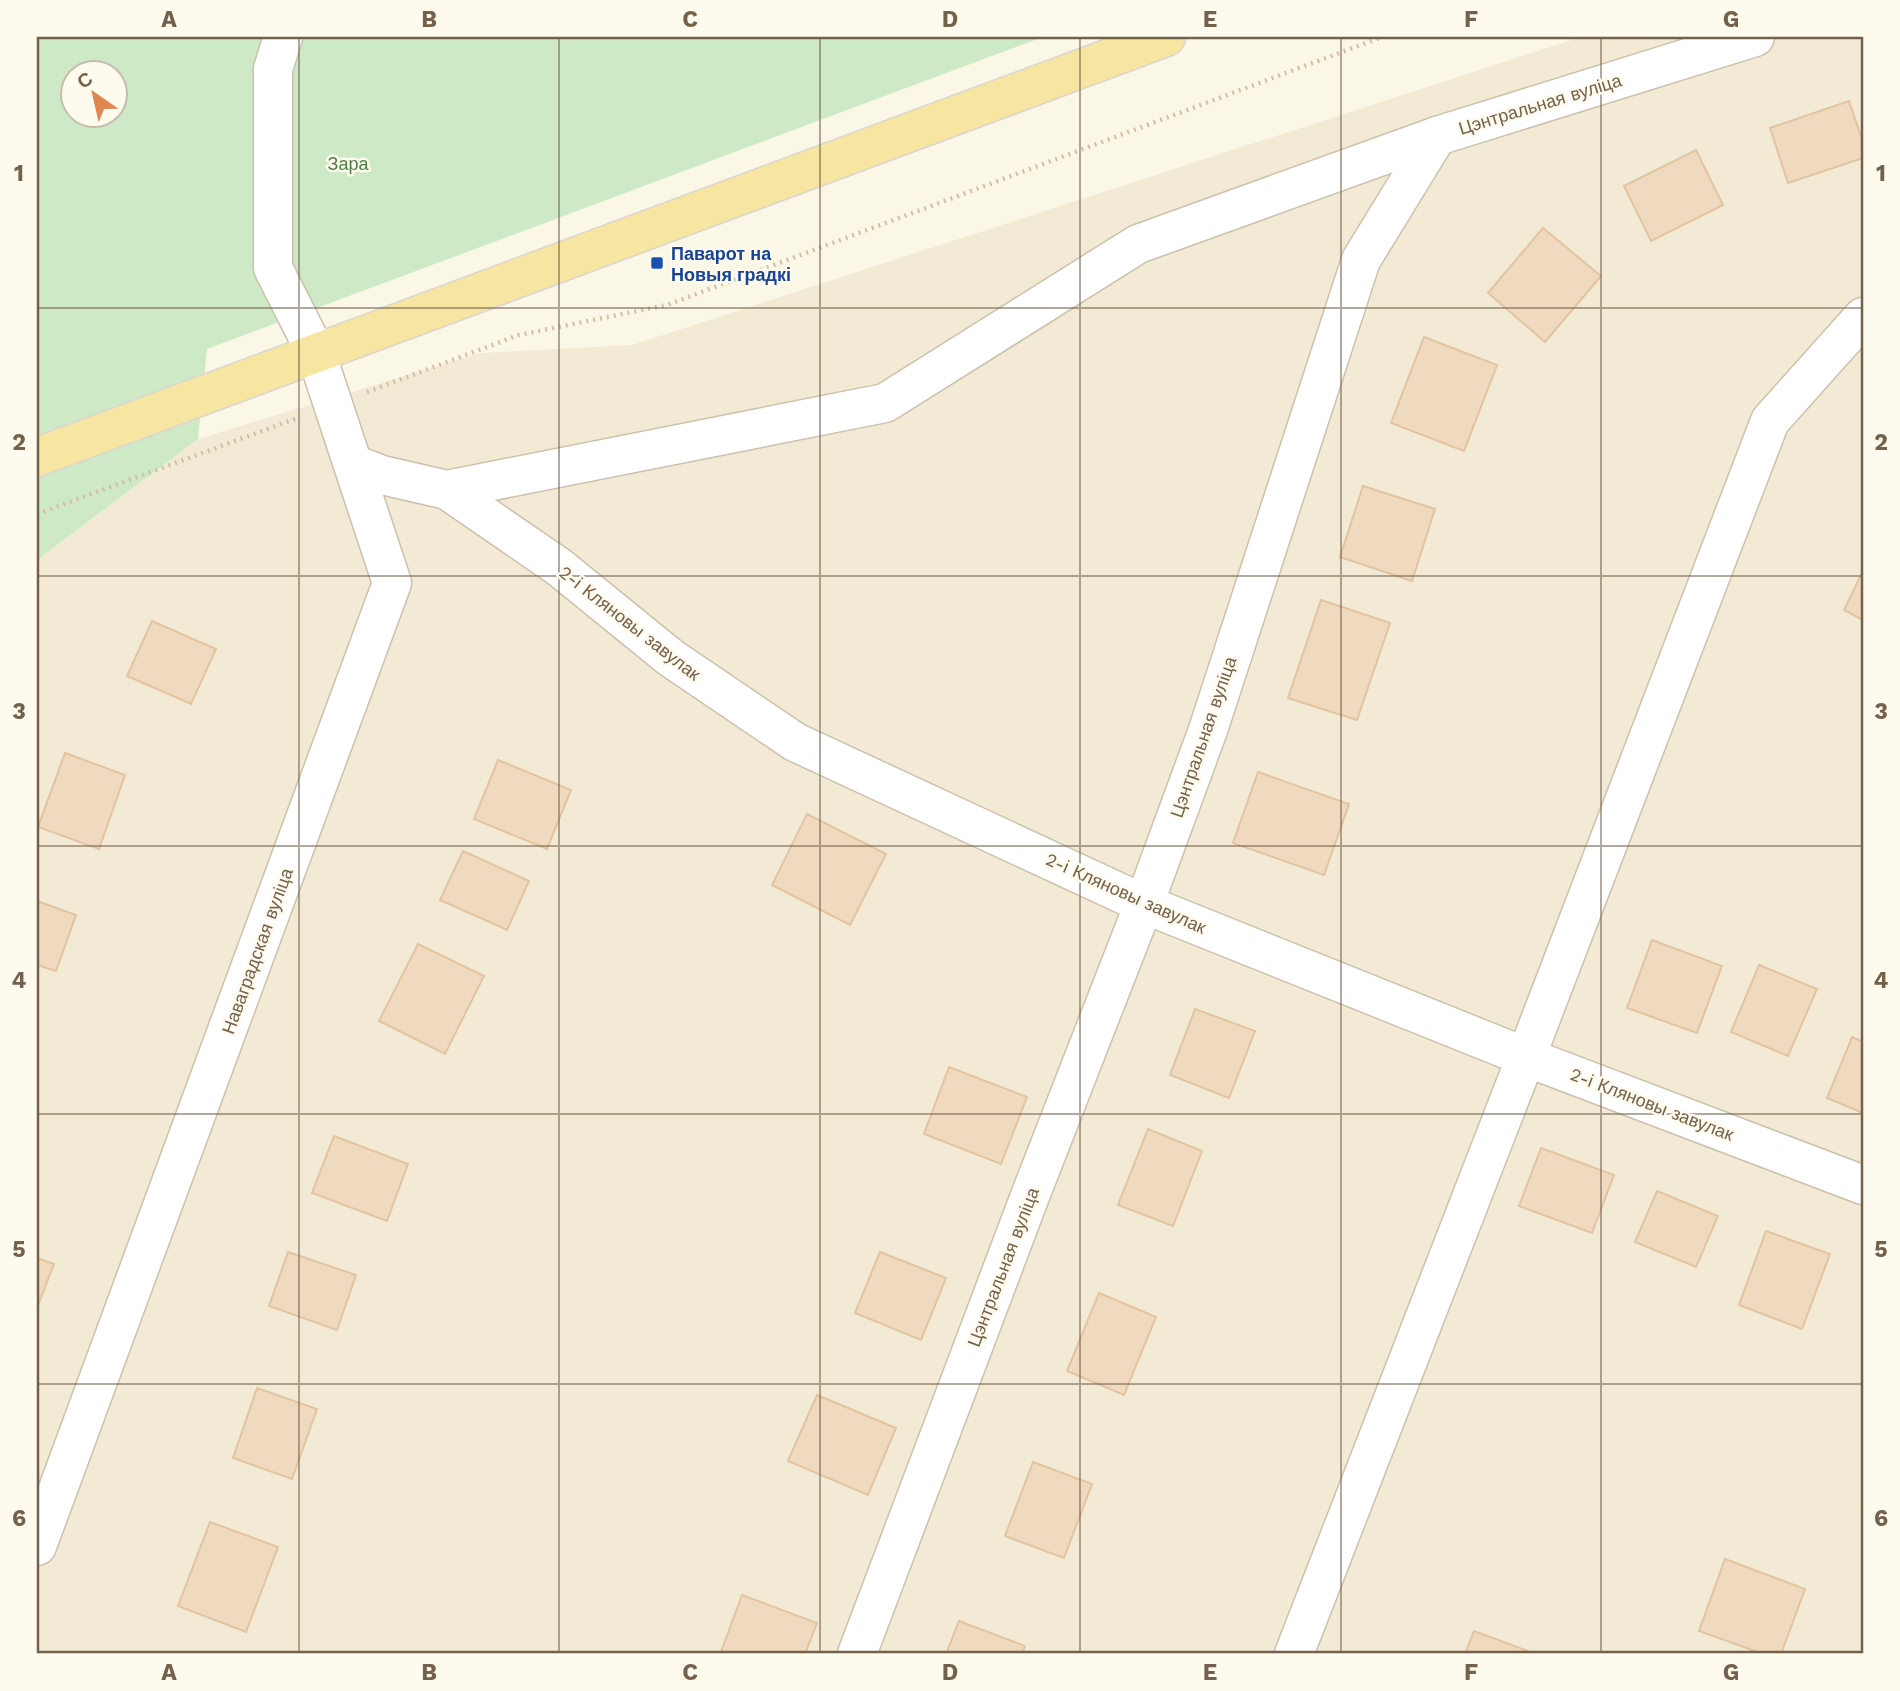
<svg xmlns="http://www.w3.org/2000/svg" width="1900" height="1691" viewBox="0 0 1900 1691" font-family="'Work Sans',sans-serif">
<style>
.residential{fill:#f3ead5}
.green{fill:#cee9c5;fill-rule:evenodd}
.building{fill:#f0dabf;stroke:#e2c4a0;stroke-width:2}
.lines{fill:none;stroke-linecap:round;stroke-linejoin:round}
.minor-casing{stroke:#cdc0ad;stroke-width:41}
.major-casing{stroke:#dbd6d0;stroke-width:41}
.path{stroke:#d5bea2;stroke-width:4.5;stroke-dasharray:2 5;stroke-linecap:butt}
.minor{stroke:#fff;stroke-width:38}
.major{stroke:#f7e5a2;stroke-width:38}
.grid{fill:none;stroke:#74614c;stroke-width:2;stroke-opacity:0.55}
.transit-dot{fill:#1a4fb4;stroke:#fefaed;stroke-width:2.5}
.labels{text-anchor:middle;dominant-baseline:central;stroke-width:5;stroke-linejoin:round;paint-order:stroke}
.street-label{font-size:18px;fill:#74614c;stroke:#fefaed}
.park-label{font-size:18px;fill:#4f7f47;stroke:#fefaed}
.transit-label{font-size:18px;font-weight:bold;fill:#164399;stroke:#fefaed;text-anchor:start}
.neatline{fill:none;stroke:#74614c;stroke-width:2.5}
.grid-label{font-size:23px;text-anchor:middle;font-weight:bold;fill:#74614c}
</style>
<rect width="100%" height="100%" fill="#fbf7e7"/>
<polygon class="residential" points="1581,37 1863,37 1863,1654 37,1654 37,560 198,439 480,353 632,345"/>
<path class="green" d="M37,37H1043L207,349L198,439L37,560ZM74,74H116V116H74Z"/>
<g class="building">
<polygon points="1849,101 1863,142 1863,158 1788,183 1770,128"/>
<polygon points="1696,150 1723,205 1651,241 1624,186"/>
<polygon points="1543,228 1601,276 1545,342 1488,293"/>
<polygon points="1424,337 1497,365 1464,451 1391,423"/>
<polygon points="1363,486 1435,509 1412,581 1340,557"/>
<polygon points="1863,571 1863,620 1844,610"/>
<polygon points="1321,600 1390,623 1357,720 1288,698"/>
<polygon points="152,621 216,649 191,704 127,676"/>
<polygon points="65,753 125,775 99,849 38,827"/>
<polygon points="498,760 571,790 547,849 474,819"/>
<polygon points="1258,772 1349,804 1324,875 1233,843"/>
<polygon points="807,814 886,854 850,925 772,885"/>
<polygon points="463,851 529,881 507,930 440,900"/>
<polygon points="37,901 76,915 56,971 37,965"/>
<polygon points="1652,940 1722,966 1697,1033 1627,1008"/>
<polygon points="418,944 484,976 445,1054 379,1021"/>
<polygon points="1759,965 1817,989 1788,1056 1731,1032"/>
<polygon points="1195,1009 1255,1031 1229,1098 1170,1075"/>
<polygon points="1852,1037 1863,1042 1863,1113 1827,1098"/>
<polygon points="949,1067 1027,1097 1001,1164 924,1134"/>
<polygon points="1148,1129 1202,1151 1173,1226 1118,1205"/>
<polygon points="334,1136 408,1164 387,1221 312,1193"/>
<polygon points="1541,1148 1614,1175 1592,1233 1519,1206"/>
<polygon points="1657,1191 1718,1216 1696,1267 1635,1242"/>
<polygon points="1766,1231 1830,1254 1802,1329 1739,1305"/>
<polygon points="288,1252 356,1275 337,1330 269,1306"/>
<polygon points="880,1252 946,1278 921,1340 855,1313"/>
<polygon points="37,1258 54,1264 37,1308"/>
<polygon points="1099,1293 1156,1317 1124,1395 1067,1371"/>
<polygon points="257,1388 317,1409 292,1479 233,1458"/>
<polygon points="817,1395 896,1428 868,1495 788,1461"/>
<polygon points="1033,1462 1092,1484 1064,1558 1005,1536"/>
<polygon points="210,1522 278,1547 246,1632 178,1606"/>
<polygon points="1725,1559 1805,1589 1781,1654 1763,1654 1699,1631"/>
<polygon points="742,1595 817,1623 805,1654 727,1654 721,1652"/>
<polygon points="959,1621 1025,1646 1022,1654 946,1654"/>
<polygon points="1474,1631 1536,1654 1465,1654"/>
</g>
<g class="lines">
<defs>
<g id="minor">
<polyline points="353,464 382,475 447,490 885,403 1138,244 1437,136"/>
<polyline points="447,490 559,567 671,658 795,742 1144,904 1526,1057 1863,1185"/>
<polyline points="37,1546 392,583 316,353 273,268 273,69 283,37"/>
<polyline points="857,1654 1030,1196 1144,904 1208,730 1361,260 1437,136 1755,37"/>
<polyline points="1294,1654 1526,1057 1770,421 1863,317"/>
</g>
<polyline id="major" points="37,457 1166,37"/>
</defs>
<use href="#minor" class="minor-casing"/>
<use href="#major" class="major-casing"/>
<g class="path">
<polyline points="367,392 519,335 667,305 1382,37"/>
<polyline points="37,514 300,417"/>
</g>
<use href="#minor" class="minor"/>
<use href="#major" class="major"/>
</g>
<path class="grid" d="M299,37V1654M559,37V1654M820,37V1654M1080,37V1654M1341,37V1654M1601,37V1654M37,308H1863M37,576H1863M37,846H1863M37,1114H1863M37,1384H1863"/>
<rect class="transit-dot" x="650" y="256" width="14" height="14" rx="3.5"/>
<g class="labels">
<g class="street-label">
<text transform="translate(1540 104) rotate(-17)">Цэнтральная вуліца</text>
<text transform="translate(630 623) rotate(38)">2-і Кляновы завулак</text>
<text transform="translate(1203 737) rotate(-71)">Цэнтральная вуліца</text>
<text transform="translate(1126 893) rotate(24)">2-і Кляновы завулак</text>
<text transform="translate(257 951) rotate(-70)">Наваградская вуліца</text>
<text transform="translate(1652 1104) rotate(21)">2-і Кляновы завулак</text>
<text transform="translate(1003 1267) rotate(-69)">Цэнтральная вуліца</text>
</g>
<g class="park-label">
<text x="348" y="163">Зара</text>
</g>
<g class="transit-label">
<text x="671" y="253">Паварот на<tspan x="671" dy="21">Новыя градкі</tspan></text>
</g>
</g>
<rect width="1900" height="1691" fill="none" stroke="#fefaed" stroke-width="77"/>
<g transform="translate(94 94) rotate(326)"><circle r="33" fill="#fefaed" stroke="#c7bdad" stroke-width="2"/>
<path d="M0-5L12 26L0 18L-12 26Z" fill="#e08851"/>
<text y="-10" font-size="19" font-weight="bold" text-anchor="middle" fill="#74614c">С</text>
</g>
<rect x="38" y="38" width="1824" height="1614" class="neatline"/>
<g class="grid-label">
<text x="169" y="27">A</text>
<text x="429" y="27">B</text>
<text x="690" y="27">C</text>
<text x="950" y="27">D</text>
<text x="1210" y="27">E</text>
<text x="1471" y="27">F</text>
<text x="1731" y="27">G</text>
<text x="19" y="181">1</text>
<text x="1881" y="181">1</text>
<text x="19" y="450">2</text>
<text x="1881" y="450">2</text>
<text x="19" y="719">3</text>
<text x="1881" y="719">3</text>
<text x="19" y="988">4</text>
<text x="1881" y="988">4</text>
<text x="19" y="1257">5</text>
<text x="1881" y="1257">5</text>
<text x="19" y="1526">6</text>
<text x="1881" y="1526">6</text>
<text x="169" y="1680">A</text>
<text x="429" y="1680">B</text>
<text x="690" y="1680">C</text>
<text x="950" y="1680">D</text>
<text x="1210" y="1680">E</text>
<text x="1471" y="1680">F</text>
<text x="1731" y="1680">G</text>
</g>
</svg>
